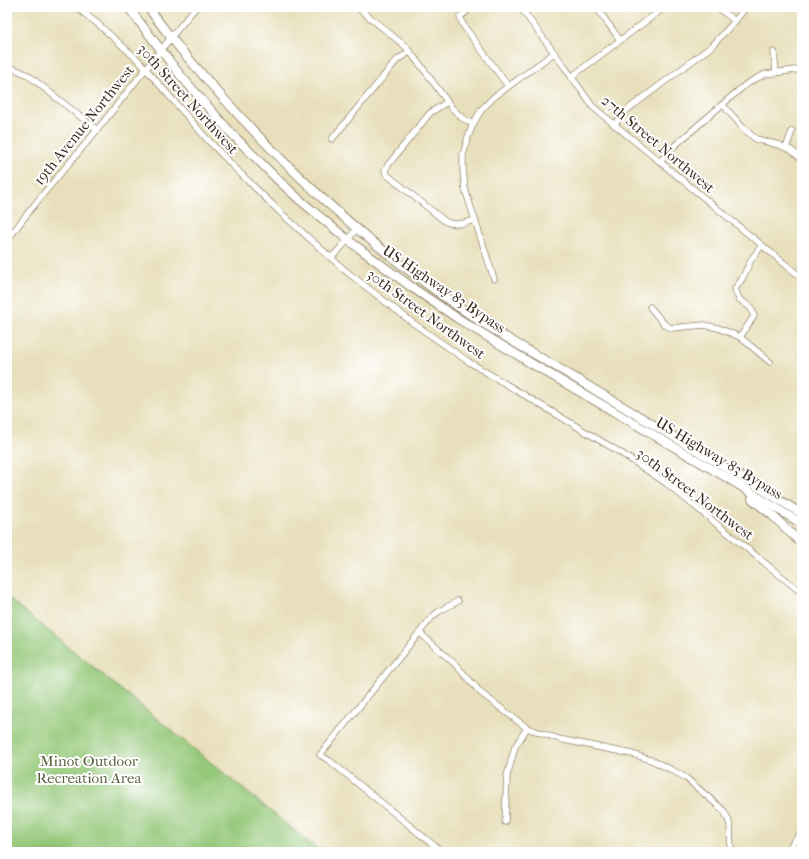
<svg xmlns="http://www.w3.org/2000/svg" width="809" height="859" viewBox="0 0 809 859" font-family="'IM FELL French Canon',serif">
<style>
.green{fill:#94c879;stroke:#68794c}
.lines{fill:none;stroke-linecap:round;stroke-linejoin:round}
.minor-casing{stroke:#92856d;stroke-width:7}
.highway-casing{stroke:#92856d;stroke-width:10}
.minor{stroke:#fff;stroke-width:5.5}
.highway{stroke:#fff;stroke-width:8}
.labels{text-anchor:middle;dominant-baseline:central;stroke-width:4;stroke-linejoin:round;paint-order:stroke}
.street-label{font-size:15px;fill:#3b2a1e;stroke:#fff}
.park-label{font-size:15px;fill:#5a613e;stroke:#fff}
</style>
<rect width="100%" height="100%" fill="#fff"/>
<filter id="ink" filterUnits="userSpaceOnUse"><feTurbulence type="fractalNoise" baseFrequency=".025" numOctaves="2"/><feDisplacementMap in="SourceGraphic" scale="8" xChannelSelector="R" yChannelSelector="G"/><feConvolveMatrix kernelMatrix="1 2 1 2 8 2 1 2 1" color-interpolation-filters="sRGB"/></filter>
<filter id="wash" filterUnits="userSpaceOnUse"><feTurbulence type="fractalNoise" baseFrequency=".012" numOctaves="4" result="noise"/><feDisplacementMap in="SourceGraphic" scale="16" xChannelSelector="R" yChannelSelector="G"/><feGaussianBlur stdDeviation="0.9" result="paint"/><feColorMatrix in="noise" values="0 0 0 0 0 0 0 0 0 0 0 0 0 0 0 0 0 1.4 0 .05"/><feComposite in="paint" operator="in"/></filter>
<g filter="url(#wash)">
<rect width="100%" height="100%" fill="#e8e0bc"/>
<polygon class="green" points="7,597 321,852 7,852"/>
</g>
<g filter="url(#ink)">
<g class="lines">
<defs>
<g id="minor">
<polyline points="76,7 98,24 138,60 206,138 239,172 282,214 347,272 413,323 469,362 621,453 666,483 802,593"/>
<polyline points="357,7 405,46 422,67 452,108 462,118 473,124"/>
<polyline points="472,7 460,17 463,25 508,86"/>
<polyline points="520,7 564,66 593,107 802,278"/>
<polyline points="596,7 620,40"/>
<polyline points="717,7 735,21"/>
<polyline points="774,52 776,73"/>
<polyline points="7,68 15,69 28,75 97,130"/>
<polyline points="571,77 665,7"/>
<path d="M447,102L430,113L388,165L385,170L386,174L446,222C457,226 464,223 475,220"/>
<polyline points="723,105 745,130 756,139 779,145 791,150 802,159"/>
<polyline points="614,125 627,110 712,46 735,21 746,7"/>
<polyline points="332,139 397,60 409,52"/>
<polyline points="786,148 792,131"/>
<polyline points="660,162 673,147 745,85 755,79 766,74 802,69"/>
<path d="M7,241C34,202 67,167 97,130C130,89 162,48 196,7"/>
<polyline points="762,245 751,260 742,279 735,289 739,299 751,308 754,316 740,337 770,362"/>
<polyline points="331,258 348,240 357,228"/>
<polyline points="494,279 465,189 463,170 463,155 468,137 473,124 482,109 494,97 554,53"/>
<polyline points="650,307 664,324 671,328 704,325 718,328 740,337"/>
<polyline points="420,633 455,664 481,693 527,728 559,739 632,754 651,760 672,770 686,778 716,804 724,811 728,819 730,826 731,852"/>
<polyline points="505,822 507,776 515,747 527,728"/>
<polyline points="442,852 330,761 320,755 432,617 438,612 458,601"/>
<polyline points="786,852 802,832"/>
</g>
<g id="highway">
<polyline points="128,7 181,76 231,133 276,178 301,201 348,240 410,286 457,318 529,362 729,479 802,524"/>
<path d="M148,7C169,37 193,64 217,91C292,176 381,255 475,318C507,339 542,358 575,378C651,424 727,467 802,514"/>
<polyline points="752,499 772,515 802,544"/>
</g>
</defs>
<use href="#minor" class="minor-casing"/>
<use href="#highway" class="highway-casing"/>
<use href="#minor" class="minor"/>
<use href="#highway" class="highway"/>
</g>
</g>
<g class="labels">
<g class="street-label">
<text transform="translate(188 99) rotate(48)">30th Street Northwest</text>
<text transform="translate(84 125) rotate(-51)">19th Avenue Northwest</text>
<text transform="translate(658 144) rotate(40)">27th Street Northwest</text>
<text transform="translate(444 289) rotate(34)">US Highway 83 Bypass</text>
<text transform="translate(426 314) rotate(36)">30th Street Northwest</text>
<text transform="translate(719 458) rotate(31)">US Highway 83 Bypass</text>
<text transform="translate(695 494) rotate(37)">30th Street Northwest</text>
</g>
<g class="park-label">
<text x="89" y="761">Minot Outdoor<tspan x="89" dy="17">Recreation Area</tspan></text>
</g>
</g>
<rect width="809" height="859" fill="none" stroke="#fff" stroke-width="24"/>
</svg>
